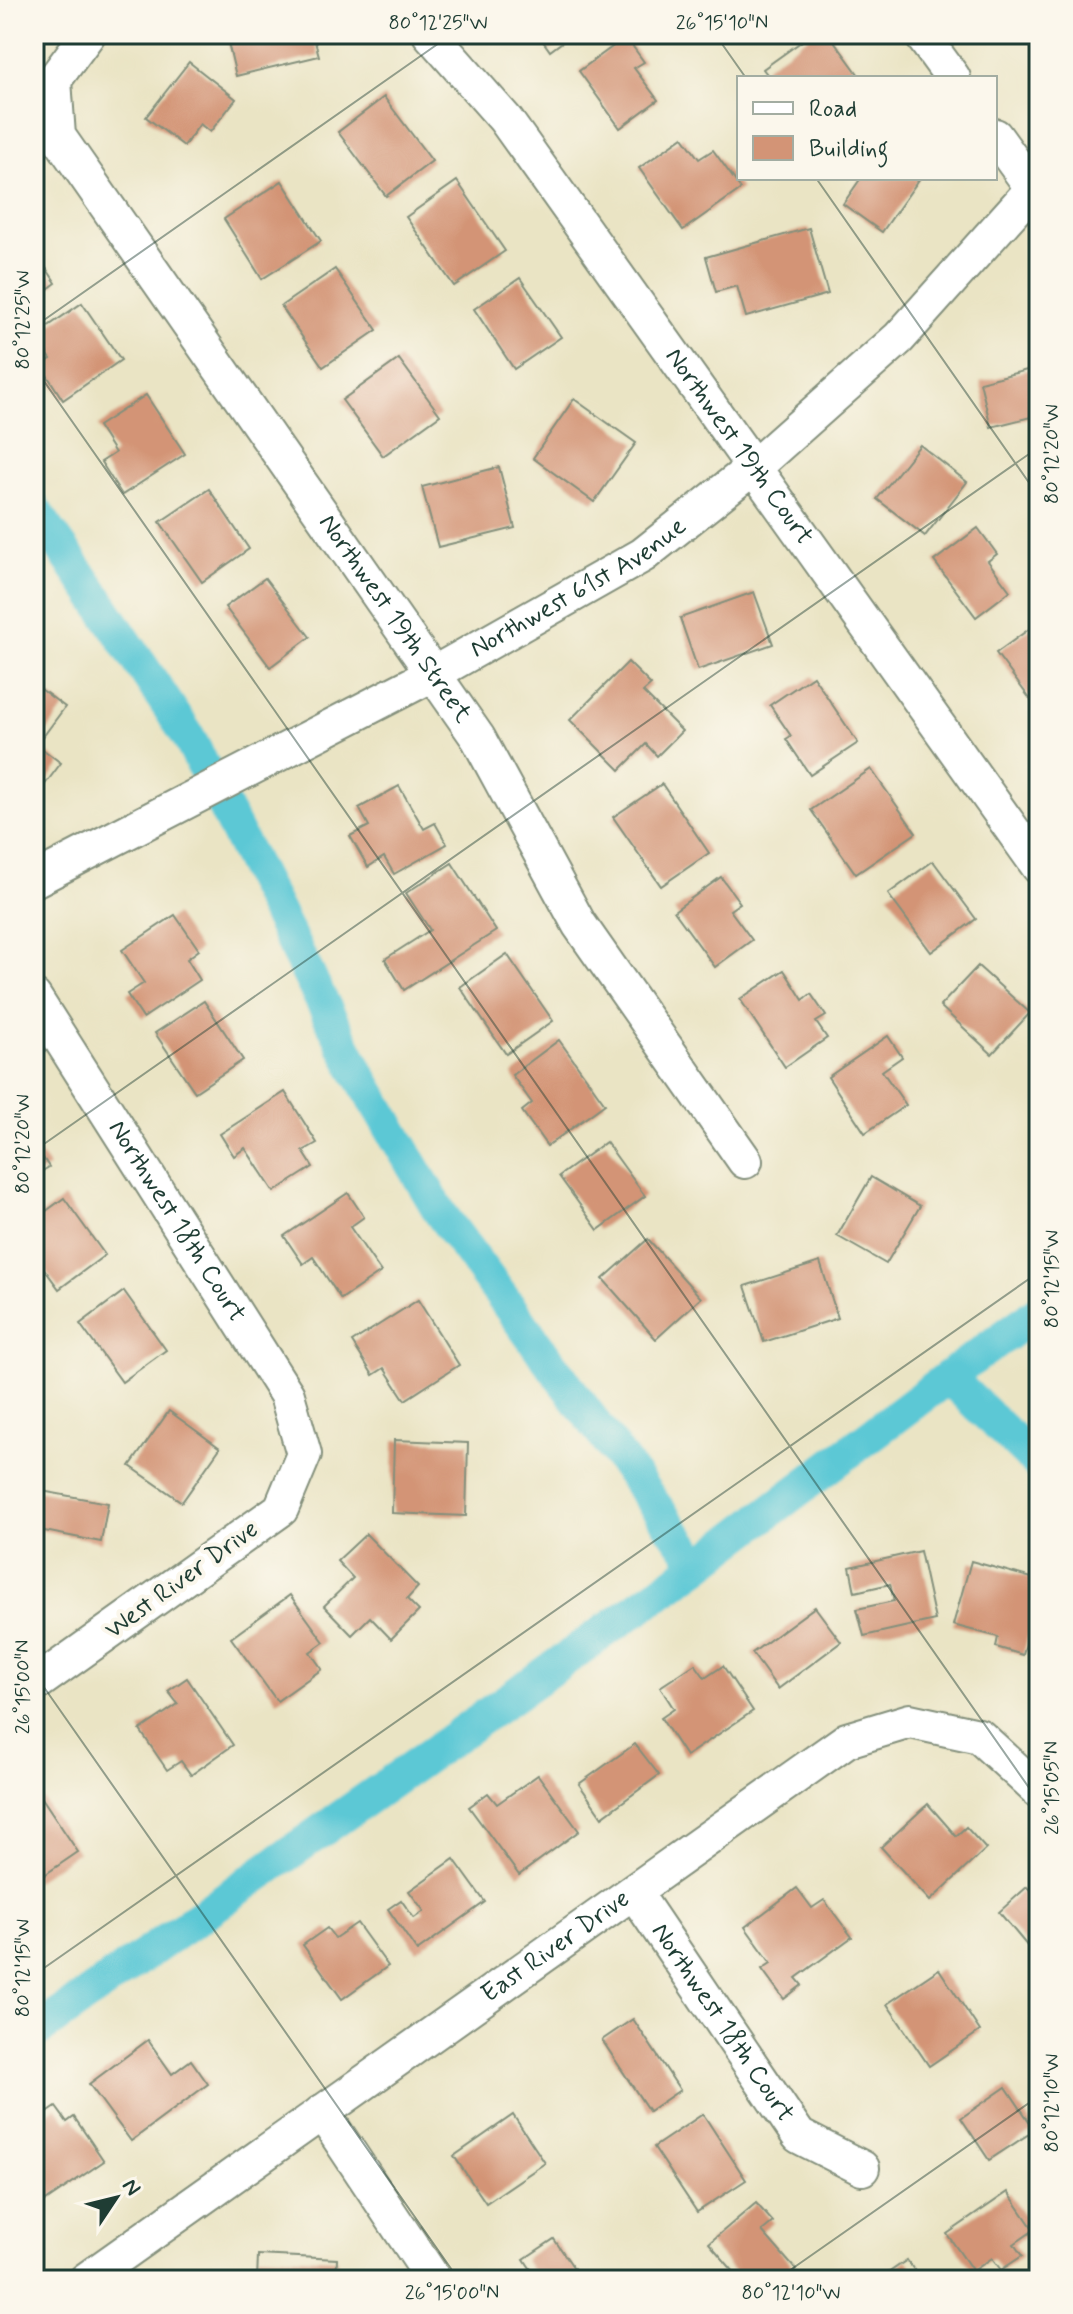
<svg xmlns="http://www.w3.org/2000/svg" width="1073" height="2314" viewBox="0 0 1073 2314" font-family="Mynerve,sans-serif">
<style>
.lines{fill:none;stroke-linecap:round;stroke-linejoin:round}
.canal{stroke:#5cc8d5;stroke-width:34}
.building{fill:#d39476}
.street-casing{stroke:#84907c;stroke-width:38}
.street{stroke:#fff;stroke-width:34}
.ticks{fill:none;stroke:#1f3d34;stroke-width:2;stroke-opacity:0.45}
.labels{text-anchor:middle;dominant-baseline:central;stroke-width:8;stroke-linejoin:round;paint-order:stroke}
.street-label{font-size:26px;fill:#1f3d34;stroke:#fbf7ec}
.neatline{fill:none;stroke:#1f3d34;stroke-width:3}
.ticks-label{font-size:20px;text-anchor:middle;fill:#1f3d34}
</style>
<rect width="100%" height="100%" fill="#fbf7ec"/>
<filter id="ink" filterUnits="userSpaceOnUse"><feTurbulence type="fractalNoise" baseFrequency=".0125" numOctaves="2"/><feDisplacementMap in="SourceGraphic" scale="16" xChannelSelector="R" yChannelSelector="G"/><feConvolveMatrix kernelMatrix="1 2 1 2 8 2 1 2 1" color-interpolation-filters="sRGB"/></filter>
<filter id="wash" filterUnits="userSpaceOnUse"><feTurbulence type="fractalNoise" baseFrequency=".006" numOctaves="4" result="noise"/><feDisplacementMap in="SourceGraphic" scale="32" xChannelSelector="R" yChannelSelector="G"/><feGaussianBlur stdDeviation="1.8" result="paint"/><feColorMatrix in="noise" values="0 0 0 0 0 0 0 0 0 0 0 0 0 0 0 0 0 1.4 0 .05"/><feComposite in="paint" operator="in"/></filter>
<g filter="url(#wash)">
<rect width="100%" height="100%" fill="#eae4c4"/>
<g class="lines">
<g class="canal">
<polyline points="34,509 92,591 188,736 357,1071 441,1214 699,1565"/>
<polyline points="948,1377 1039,1465"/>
<polyline points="34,2033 699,1565 948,1377 1039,1311"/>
</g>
</g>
<g id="blocks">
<g class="building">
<polygon points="226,34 313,34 319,56 236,76"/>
<polygon points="538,34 573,34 550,51"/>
<polygon points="812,34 829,34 861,78 770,78 763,69"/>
<polygon points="626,37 644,62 634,68 658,100 620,128 579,71"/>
<polygon points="189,62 236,99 210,132 200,124 184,146 146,117"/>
<polygon points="384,97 432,161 386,196 338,132"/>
<polygon points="683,137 699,159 713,150 741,189 683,230 639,168"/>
<polygon points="861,178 920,178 882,232 843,204"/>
<polygon points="282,181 321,241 262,279 224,219"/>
<polygon points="457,181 505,251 454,286 406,217"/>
<polygon points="809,228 828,294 746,317 737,286 716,292 706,257"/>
<polygon points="34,250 56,283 34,299"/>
<polygon points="335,269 377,330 323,367 281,306"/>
<polygon points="520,278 561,337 514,369 474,309"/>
<polygon points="82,303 121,360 63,400 41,366 51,359 34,336"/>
<polygon points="399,359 440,415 383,456 342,400"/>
<polygon points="1039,367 1039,415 991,427 980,382"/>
<polygon points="146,395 185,454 122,495 101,462 115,453 98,426"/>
<polygon points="574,399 636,443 594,502 533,458"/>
<polygon points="920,445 967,482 925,536 877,499"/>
<polygon points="499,467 515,528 438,547 422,487"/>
<polygon points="209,489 249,549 202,582 160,522"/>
<polygon points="978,528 997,554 988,561 1010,591 976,617 934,561"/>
<polygon points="265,578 310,637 270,667 225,607"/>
<polygon points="754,592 773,644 698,670 680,618"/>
<polygon points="1039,622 1039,711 996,653"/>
<polygon points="628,662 651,685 643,692 682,731 657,756 646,744 620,770 570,720"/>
<polygon points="813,676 858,743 810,775 786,739 791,736 770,705"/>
<polygon points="34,684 65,707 37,745 61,763 34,799"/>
<polygon points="871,769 916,833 856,874 811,810"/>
<polygon points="662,784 709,853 661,886 613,817"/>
<polygon points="399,786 424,829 435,823 447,844 394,874 384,857 368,867 350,836 369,826 359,808"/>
<polygon points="933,861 976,919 931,952 888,894"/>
<polygon points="452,863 496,931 404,990 385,959 430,930 406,893"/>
<polygon points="721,877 740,903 730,910 752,940 715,967 674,911"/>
<polygon points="175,915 199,950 187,959 200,980 143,1018 127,994 144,983 122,950"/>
<polygon points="507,954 553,1021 506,1054 460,987"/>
<polygon points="978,966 1030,1013 992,1054 940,1006"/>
<polygon points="784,970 803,1000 811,994 826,1016 816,1022 827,1038 785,1067 740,999"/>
<polygon points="204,1001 243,1060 195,1092 155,1033"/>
<polygon points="888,1036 902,1057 882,1071 906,1105 865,1133 828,1077"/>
<polygon points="559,1040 605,1104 547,1146 522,1111 532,1103 512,1075"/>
<polygon points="285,1092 317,1143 303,1151 313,1167 274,1192 245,1148 234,1156 220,1134"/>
<polygon points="606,1142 645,1196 598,1230 559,1176"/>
<polygon points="34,1144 49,1167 34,1176"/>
<polygon points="871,1177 920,1206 886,1264 837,1236"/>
<polygon points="348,1193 364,1217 350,1227 381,1272 341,1299 313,1257 303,1264 284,1236"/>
<polygon points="64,1198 105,1255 59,1289 34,1255 34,1220"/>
<polygon points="648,1239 701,1298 656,1339 603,1279"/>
<polygon points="820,1262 838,1318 764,1342 745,1286"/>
<polygon points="124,1291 166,1350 122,1382 80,1324"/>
<polygon points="418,1300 459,1365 405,1400 384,1368 373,1375 352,1342"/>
<polygon points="169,1411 220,1448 182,1502 130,1466"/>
<polygon points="394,1440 468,1443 466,1516 392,1513"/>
<polygon points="36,1490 108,1503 101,1542 34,1529"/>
<polygon points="366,1534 418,1587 407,1599 419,1611 391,1639 370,1617 352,1635 324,1606 353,1578 337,1561"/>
<polygon points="920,1551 935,1620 864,1636 857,1609 894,1601 890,1584 855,1592 850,1567"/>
<polygon points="971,1561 1039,1580 1039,1596 1023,1655 996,1647 998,1637 953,1625"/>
<polygon points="290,1595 324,1642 310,1652 322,1669 277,1701 231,1638"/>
<polygon points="815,1607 841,1642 778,1689 752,1653"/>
<polygon points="695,1664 705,1678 723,1666 753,1711 686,1756 661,1718 674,1709 660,1687"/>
<polygon points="187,1678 233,1745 191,1775 181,1761 167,1770 140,1730 178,1704 168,1691"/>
<polygon points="635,1744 659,1775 602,1817 579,1784"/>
<polygon points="538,1775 579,1831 519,1875 469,1807 488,1793 497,1804"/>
<polygon points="34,1786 78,1852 34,1882"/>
<polygon points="928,1804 956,1836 966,1827 986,1849 930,1901 881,1847"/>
<polygon points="454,1859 485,1902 417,1951 388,1909 401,1900 414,1918 424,1911 409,1891"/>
<polygon points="1027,1887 1039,1901 1039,1950 1034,1954 999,1912"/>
<polygon points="797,1888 812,1908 824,1900 852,1937 796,1978 802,1985 784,1999 762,1969 771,1963 745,1927"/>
<polygon points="357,1923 388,1966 342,1999 303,1945 327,1928 335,1938"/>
<polygon points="939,1969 980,2031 929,2066 887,2004"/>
<polygon points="633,2019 680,2090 649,2111 602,2040"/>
<polygon points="148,2040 172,2074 191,2060 208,2084 131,2141 89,2084"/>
<polygon points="1006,2087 1035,2130 989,2160 961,2118"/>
<polygon points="56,2107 67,2122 74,2117 104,2161 34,2209 34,2122"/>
<polygon points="703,2114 746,2180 697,2212 654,2147"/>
<polygon points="513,2115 545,2163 486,2203 454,2156"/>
<polygon points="1008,2192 1034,2230 1014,2244 1022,2256 1001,2270 992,2258 973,2271 947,2234"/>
<polygon points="756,2203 773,2222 762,2231 796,2270 784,2280 741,2280 709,2243"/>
<polygon points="554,2239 582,2280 538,2280 524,2259"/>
<polygon points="258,2255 337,2259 336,2280 257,2280"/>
<polygon points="907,2260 921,2280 878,2280"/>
</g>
</g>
</g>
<g filter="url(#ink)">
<use href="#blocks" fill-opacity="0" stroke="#84907c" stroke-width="2"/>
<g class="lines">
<defs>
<g id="street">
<path id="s1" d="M88,34L54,80L58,136L478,738L579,924L745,1161"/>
<path id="s2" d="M430,34L505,119L1039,867"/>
<polyline points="921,34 953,78"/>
<polyline points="995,136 1039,197"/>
<path id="s3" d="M34,880L433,674L643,555L755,466L899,338L1039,182"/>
<path id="s4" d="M34,997L287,1395L304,1454L281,1509L34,1685"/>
<path id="s5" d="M634,1892L799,2136L862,2168"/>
<polyline points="322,2112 434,2280"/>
<path id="s6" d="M86,2280L847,1740L910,1721L979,1736L1039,1791"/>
</g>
</defs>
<use href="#street" class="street-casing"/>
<use href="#street" class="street"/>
</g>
</g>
<path class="ticks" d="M715,34L746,78M816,178L1039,497M34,327L452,34M34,367L1039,1802M34,1151L1039,447M34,1673L459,2280M34,1975L1039,1272M776,2280L1039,2096"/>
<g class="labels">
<g class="street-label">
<text stroke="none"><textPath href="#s2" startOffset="516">Northwest 19th Court</textPath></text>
<text stroke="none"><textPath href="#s3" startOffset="618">Northwest 61st Avenue</textPath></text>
<text stroke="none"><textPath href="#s1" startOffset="702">Northwest 19th Street</textPath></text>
<text stroke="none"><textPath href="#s4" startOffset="266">Northwest 18th Court</textPath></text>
<text transform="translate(182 1580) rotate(-36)">West River Drive</text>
<text stroke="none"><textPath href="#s6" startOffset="576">East River Drive</textPath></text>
<text stroke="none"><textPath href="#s5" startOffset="158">Northwest 18th Court</textPath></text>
</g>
</g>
<rect width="1073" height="2314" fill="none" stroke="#fbf7ec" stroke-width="88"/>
<rect x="737" y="76" width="260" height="104" fill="#fbf7ec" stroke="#a3ada2" stroke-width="2"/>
<rect x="753" y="102" width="40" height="12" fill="#ffffff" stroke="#a3ada2" stroke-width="2"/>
<text x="809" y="116" font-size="24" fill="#1f3d34">Road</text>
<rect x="753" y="136" width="40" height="24" fill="#d39476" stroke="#a3ada2" stroke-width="2"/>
<text x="809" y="156" font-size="24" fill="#1f3d34">Building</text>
<g transform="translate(116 2198) rotate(55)" stroke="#fbf7ec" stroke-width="6" paint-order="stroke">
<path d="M0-6L14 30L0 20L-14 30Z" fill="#1f3d34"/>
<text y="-12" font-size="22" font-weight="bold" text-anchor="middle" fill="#1f3d34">N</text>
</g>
<rect x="44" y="44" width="985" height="2226" class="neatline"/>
<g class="ticks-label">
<text x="438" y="29">80°12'25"W</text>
<text x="722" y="29">26°15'10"N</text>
<text transform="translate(22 320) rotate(-90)" y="7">80°12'25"W</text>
<text transform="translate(1051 454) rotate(-90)" y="7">80°12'20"W</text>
<text transform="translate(22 1144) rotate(-90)" y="7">80°12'20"W</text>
<text transform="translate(1051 1279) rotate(-90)" y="7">80°12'15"W</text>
<text transform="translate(22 1687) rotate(-90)" y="7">26°15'00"N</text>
<text transform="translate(1051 1788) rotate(-90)" y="7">26°15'05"N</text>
<text transform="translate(22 1968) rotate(-90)" y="7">80°12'15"W</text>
<text transform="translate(1051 2103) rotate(-90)" y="7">80°12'10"W</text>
<text x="452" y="2299">26°15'00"N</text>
<text x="791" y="2299">80°12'10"W</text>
</g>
</svg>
